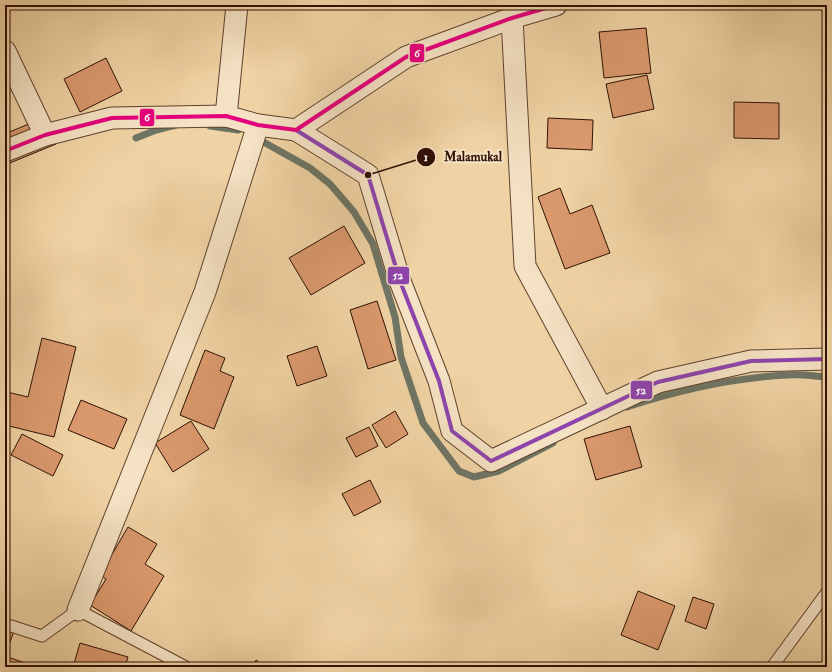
<svg xmlns="http://www.w3.org/2000/svg" width="832" height="672" viewBox="0 0 832 672" font-family="'IM FELL Double Pica',serif">
<style>
.lines{fill:none;stroke-linecap:round;stroke-linejoin:round}
.stream{stroke:#6f7565;stroke-width:7}
.building{fill:#da996d;stroke:#2f1005}
.service-casing{stroke:#5f412d;stroke-width:13}
.minor-casing{stroke:#5f412d;stroke-width:23}
.service{stroke:#f5e2c4;stroke-width:11}
.minor{stroke:#f5e2c4;stroke-width:21}
.bus-1-casing{stroke:#f5e2c4;stroke-width:7}
.bus-2-casing{stroke:#f5e2c4;stroke-width:7}
.bus-1{stroke:#8e44ad;stroke-width:4}
.bus-2{stroke:#e5007d;stroke-width:4}
.leader{fill:none;stroke:#2f1005;stroke-width:1.5}
.callout-dot{fill:#2f1005;stroke:#f5e2c4;stroke-width:1.5}
.mark-label{font-size:12px;text-anchor:middle;font-weight:bold;fill:#fff}
.callout-label{font-size:13px;text-anchor:middle;font-weight:bold;fill:#2f1005;stroke:#f5e2c4;stroke-width:4;stroke-linejoin:round;paint-order:stroke}
.line-badge{stroke:#f5e2c4;stroke-width:1.5}
.badge-label{font-size:11px;text-anchor:middle;font-weight:bold;fill:#fff}
</style>
<rect width="100%" height="100%" fill="#f0d3a4"/>
<filter id="stains"><feTurbulence type="fractalNoise" baseFrequency=".005" numOctaves="4"/><feColorMatrix values="0 0 0 0 .2 0 0 0 0 .09 0 0 0 0 .02 0 0 0 .5 -.17"/></filter>
<radialGradient id="worn" r=".72"><stop offset=".6" stop-color="#630" stop-opacity="0"/><stop offset="1" stop-color="#630" stop-opacity=".3"/></radialGradient>
<g class="lines">
<g class="stream">
<polyline points="210,126 238,130"/>
<polyline points="136,138 156,130 176,125"/>
<polyline points="260,140 310,168 330,184 354,212 373,244 395,317 401,357 423,423 459,471 474,477 499,471 553,443"/>
<path d="M627,407C679,390 732,378 787,375C800,374 814,376 827,377"/>
</g>
</g>
<g class="building">
<polygon points="646,28 651,73 604,78 599,32"/>
<polygon points="106,58 122,91 80,112 64,79"/>
<polygon points="5,68 11,83 5,86"/>
<polygon points="647,75 654,109 613,118 606,84"/>
<polygon points="734,102 779,103 779,139 734,138"/>
<polygon points="45,117 56,144 5,165 5,134"/>
<polygon points="548,118 593,120 592,150 547,148"/>
<polygon points="560,188 570,214 592,205 610,253 565,269 538,197"/>
<polygon points="344,226 365,263 311,295 289,258"/>
<polygon points="377,301 396,360 368,369 350,310"/>
<polygon points="42,338 76,347 54,437 5,425 5,399 7,392 28,397"/>
<polygon points="317,346 327,376 297,386 287,356"/>
<polygon points="205,350 225,358 220,371 234,377 214,429 180,415"/>
<polygon points="81,400 127,419 114,449 68,430"/>
<polygon points="395,411 408,434 386,448 372,425"/>
<polygon points="191,421 209,449 173,472 155,443"/>
<polygon points="630,426 642,467 596,480 584,439"/>
<polygon points="369,427 378,446 356,457 346,438"/>
<polygon points="22,434 63,455 53,476 11,455"/>
<polygon points="370,480 381,502 354,516 342,494"/>
<polygon points="128,527 157,544 145,564 164,576 131,631 90,605 106,579 100,575"/>
<polygon points="638,591 675,606 658,650 621,635"/>
<polygon points="693,597 714,604 706,629 685,621"/>
<polygon points="5,628 14,631 5,656 31,665 30,667 5,667"/>
<polygon points="80,643 128,657 125,667 73,667"/>
<polygon points="256,660 266,667 253,667"/>
</g>
<g class="lines">
<defs>
<g id="service">
<polyline points="5,624 42,636 78,610 186,667"/>
<polyline points="772,667 827,592"/>
</g>
<g id="minor">
<polyline points="512,18 525,266 602,409"/>
<polyline points="5,51 45,135"/>
<polyline points="226,116 237,5"/>
<polyline points="296,130 368,175 400,281 439,381 452,431 491,461 658,382 751,361 827,359"/>
<polyline points="5,151 45,135 112,118 226,116 258,125 296,130 406,57 512,18 556,5"/>
<polyline points="78,610 205,292 258,125"/>
</g>
</defs>
<use href="#service" class="service-casing"/>
<use href="#minor" class="minor-casing"/>
<use href="#service" class="service"/>
<use href="#minor" class="minor"/>
<defs>
<polyline id="bus-1" points="296,130 368,175 400,281 439,381 452,431 491,461 658,382 751,361 827,359"/>
<polyline id="bus-2" points="5,151 45,135 112,118 226,116 258,125 296,130 406,57 512,18 556,5"/>
</defs>
<use href="#bus-1" class="bus-1-casing"/>
<use href="#bus-2" class="bus-2-casing"/>
<use href="#bus-1" class="bus-1"/>
<use href="#bus-2" class="bus-2"/>
</g>
<path class="leader" d="M368 175L426 157"/>
<g class="callout-dot">
<circle cx="368" cy="175" r="4"/>
<circle cx="426" cy="157" r="10"/>
</g>
<g class="mark-label">
<text x="426" y="161">1</text>
</g>
<g class="callout-label">
<text x="473" y="161">Malamukal</text>
</g>
<g class="line-badge">
<rect x="409" y="43" width="16" height="20" rx="4" fill="#e5007d"/>
<rect x="139" y="108" width="16" height="19" rx="4" fill="#e5007d"/>
<rect x="387" y="266" width="23" height="19" rx="4" fill="#8e44ad"/>
<rect x="630" y="380" width="23" height="20" rx="4" fill="#8e44ad"/>
</g>
<g class="badge-label">
<text x="417" y="57">6</text>
<text x="147" y="121">6</text>
<text x="398" y="279">52</text>
<text x="641" y="394">52</text>
</g>
<rect width="832" height="672" fill="none" stroke="#f0d3a4" stroke-width="20"/>
<rect x="6" y="6" width="820" height="660" fill="none" stroke="#2f1005" stroke-width="2"/>
<rect x="10" y="10" width="812" height="652" fill="none" stroke="#2f1005"/>
<rect width="100%" height="100%" filter="url(#stains)"/>
<rect width="100%" height="100%" fill="url(#worn)"/>
</svg>
